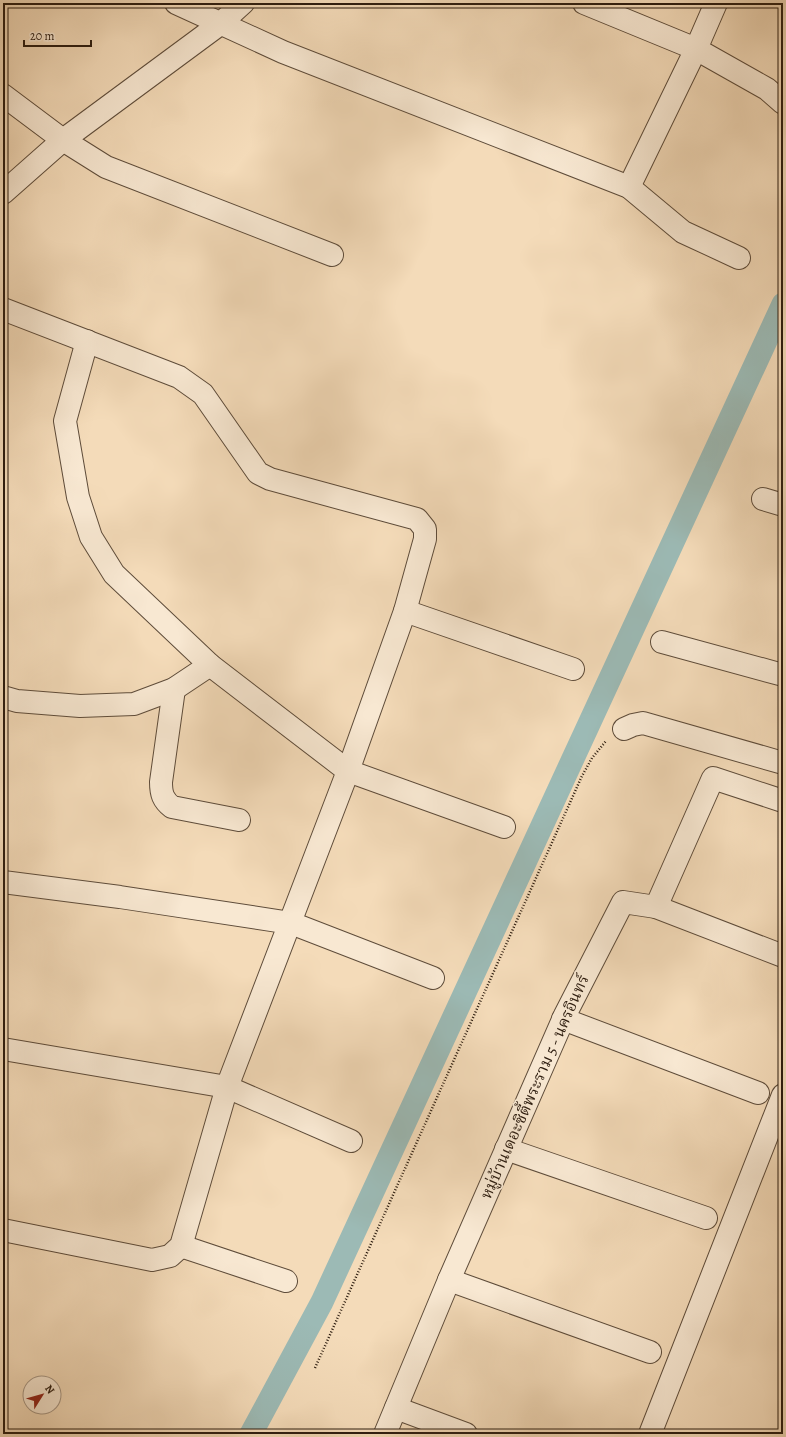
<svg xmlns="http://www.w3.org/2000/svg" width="786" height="1437" viewBox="0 0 786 1437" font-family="Alegreya,'Noto Serif Thai',serif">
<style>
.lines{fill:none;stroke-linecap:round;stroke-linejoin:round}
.canal{stroke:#9cbab5;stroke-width:23}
.minor-casing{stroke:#5e4c3a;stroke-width:24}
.path{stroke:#2c1c0f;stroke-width:2.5;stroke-dasharray:1 2;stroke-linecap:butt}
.minor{stroke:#f8e8d2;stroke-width:22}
.labels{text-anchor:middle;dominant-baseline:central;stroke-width:3.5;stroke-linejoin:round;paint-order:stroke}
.street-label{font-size:16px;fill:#2c1c0f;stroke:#f8e8d2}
</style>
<rect width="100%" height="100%" fill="#f4dbb9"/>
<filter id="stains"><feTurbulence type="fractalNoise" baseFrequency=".005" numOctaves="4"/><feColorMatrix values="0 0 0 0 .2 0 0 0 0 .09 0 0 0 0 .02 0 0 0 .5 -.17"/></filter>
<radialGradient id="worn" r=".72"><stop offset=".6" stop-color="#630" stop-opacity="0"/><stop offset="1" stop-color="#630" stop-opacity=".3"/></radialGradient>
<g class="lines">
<polyline class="canal" points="251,1434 322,1302 783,304"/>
<defs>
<g id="minor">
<polyline points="176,3 283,52 629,187 683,232 739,258"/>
<polyline points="584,3 696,49 767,89 783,103"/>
<polyline points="3,95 63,140 106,167 332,255"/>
<polyline points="629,187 696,49 716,3"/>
<polyline points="3,193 63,140 220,24 243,3"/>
<polyline points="3,309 179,377 203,394 258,473 270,479 417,519 425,529 425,539 405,611 348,771 227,1087 181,1246 170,1256 152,1260 3,1230"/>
<polyline points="87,341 65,421 78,497 91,537 114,574 210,665 348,771 504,827"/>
<polyline points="763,499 783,505"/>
<polyline points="405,611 573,669"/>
<polyline points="662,642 783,675"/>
<path d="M174,689L161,782C161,794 163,800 172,807L239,820"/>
<polyline points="3,697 17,701 80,706 134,704 174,689 210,665"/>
<polyline points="624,729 633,725 643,723 783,763"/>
<polyline points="3,882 120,897 291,923 433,978"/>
<polyline points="656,907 783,956"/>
<polyline points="563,1019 758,1093"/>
<polyline points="3,1049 227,1087 351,1141"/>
<polyline points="506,1149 706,1218"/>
<polyline points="181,1246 286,1281"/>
<polyline points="449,1280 650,1352"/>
<polyline points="396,1408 466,1434"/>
<polyline points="385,1434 449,1280 565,1015 623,902 656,907 713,778 783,801"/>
<polyline points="650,1434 783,1095"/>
</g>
</defs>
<use href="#minor" class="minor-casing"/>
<polyline class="path" points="315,1368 582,776 592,758 606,741"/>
<use href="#minor" class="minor"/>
</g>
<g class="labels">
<g class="street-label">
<text transform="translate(535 1087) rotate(-66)">หมู่บ้านเดอะซิตี้พระราม 5 - นครอินทร์</text>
</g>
</g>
<rect width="786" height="1437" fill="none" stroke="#f4dbb9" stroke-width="16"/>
<rect x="4" y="4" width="778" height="1429" fill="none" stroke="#2c1c0f" stroke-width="2"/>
<rect x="8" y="8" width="770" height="1421" fill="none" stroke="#2c1c0f"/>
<g transform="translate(42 1395) rotate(53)"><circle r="19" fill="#f8e8d2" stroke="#a69684"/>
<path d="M0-3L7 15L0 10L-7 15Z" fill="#8f2418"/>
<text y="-6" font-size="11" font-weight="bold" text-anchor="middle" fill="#2c1c0f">N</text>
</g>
<path d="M24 40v6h67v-6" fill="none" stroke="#2c1c0f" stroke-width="2"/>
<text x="30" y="40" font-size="12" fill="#2c1c0f" stroke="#f8e8d2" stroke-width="3" paint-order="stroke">20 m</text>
<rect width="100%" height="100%" filter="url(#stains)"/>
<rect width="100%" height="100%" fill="url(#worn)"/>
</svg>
